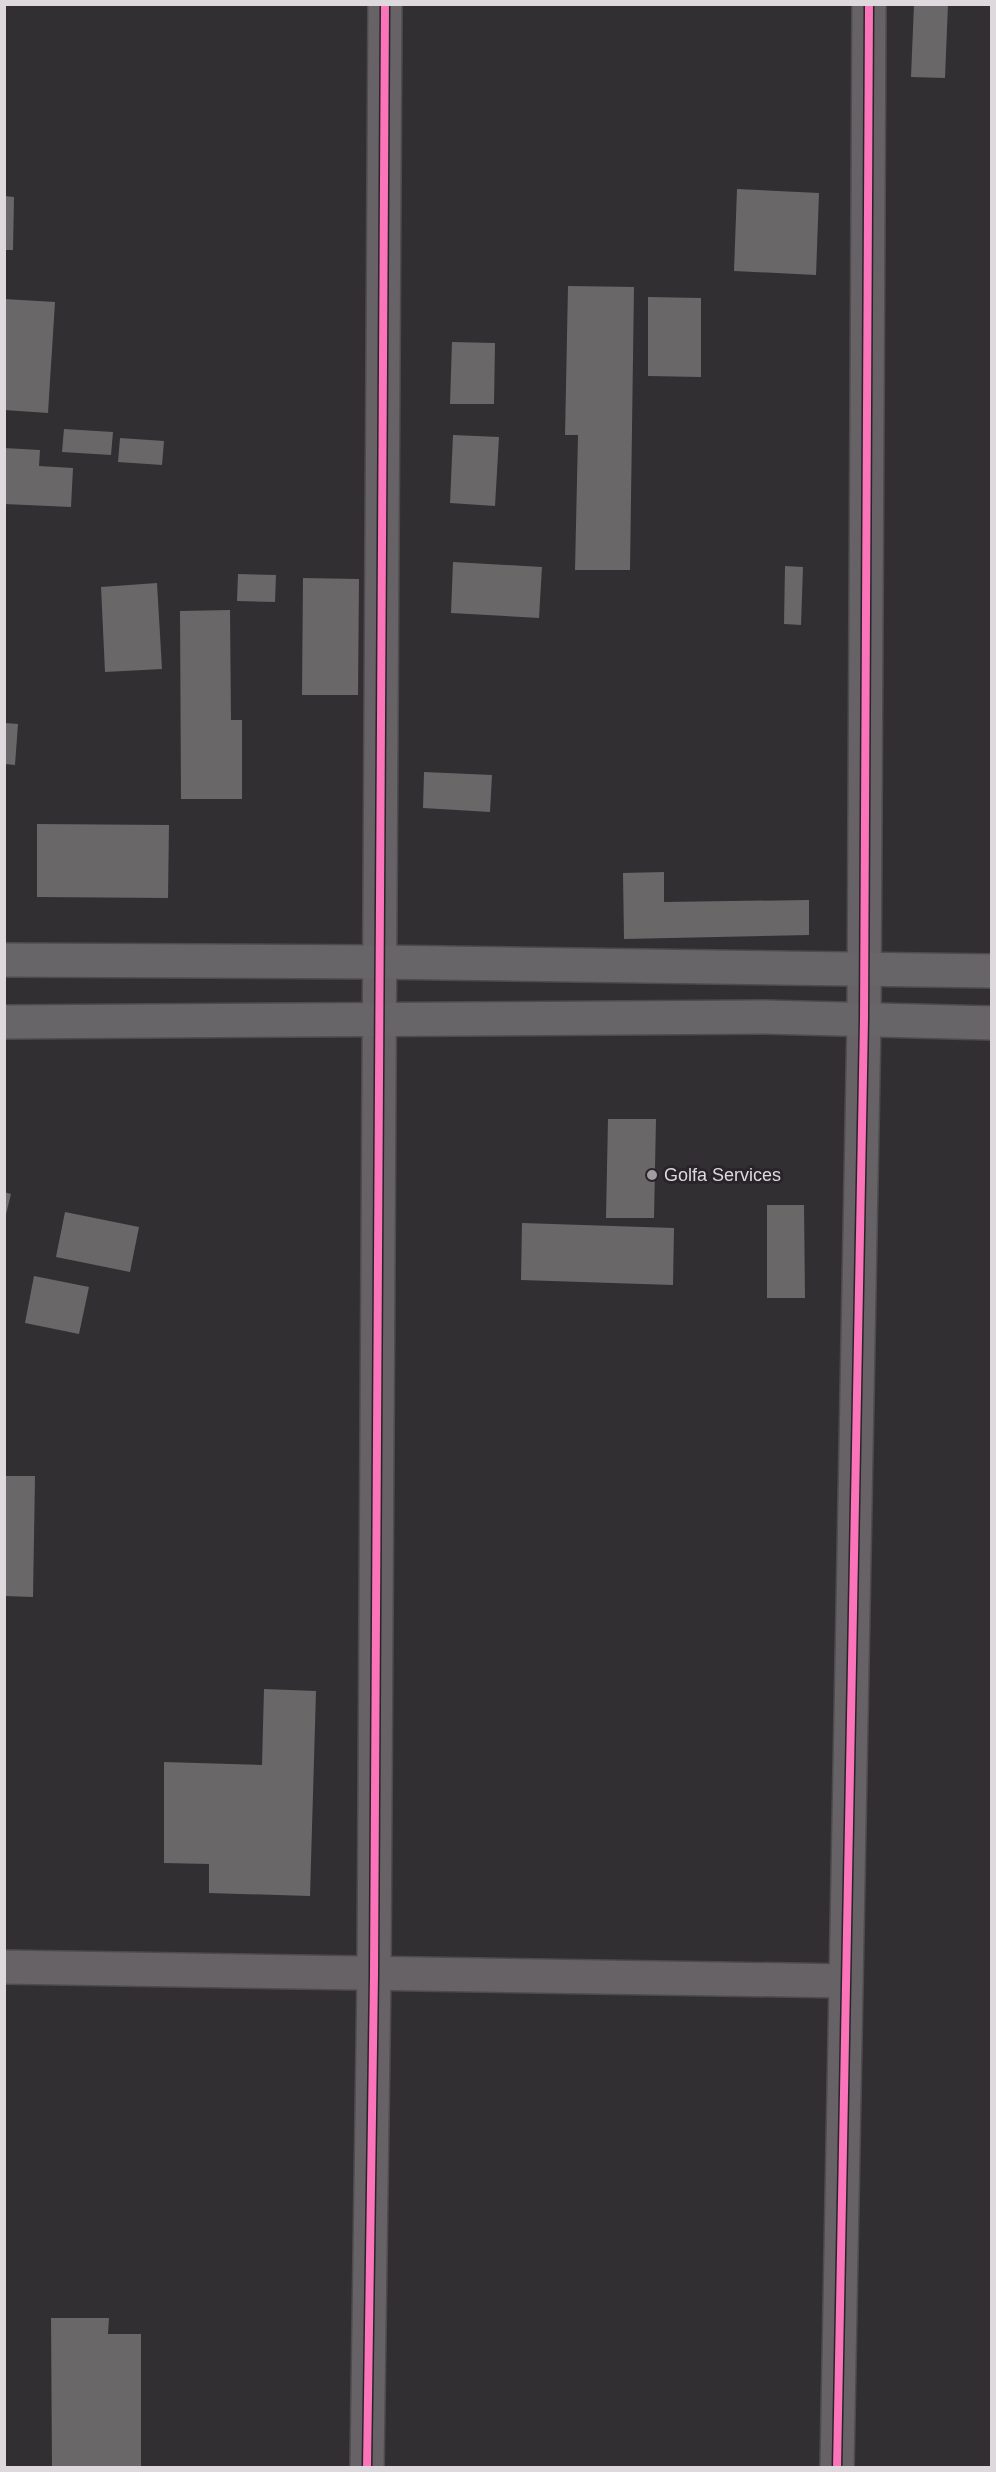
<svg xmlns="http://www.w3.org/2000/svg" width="996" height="2472" viewBox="0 0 996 2472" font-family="Arial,sans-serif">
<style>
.building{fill:#696767}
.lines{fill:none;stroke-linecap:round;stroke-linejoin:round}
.street-casing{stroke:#4d4b4d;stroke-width:36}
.secondary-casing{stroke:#4d4b4d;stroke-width:36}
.street{stroke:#666265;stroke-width:33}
.secondary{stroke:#686568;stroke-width:33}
.cycleway-casing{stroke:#29242a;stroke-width:11}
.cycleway{stroke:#fb73b8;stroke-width:8}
.poi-dot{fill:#a19ea2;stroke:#29242a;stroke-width:2}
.labels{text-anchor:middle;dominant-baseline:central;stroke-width:6;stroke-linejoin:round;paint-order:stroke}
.poi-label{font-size:18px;fill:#ddd9dd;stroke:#29242a;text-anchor:start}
</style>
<rect width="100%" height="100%" fill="#322f33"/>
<g class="building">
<polygon points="914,4 948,4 945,78 911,77"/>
<polygon points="737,189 819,193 816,275 734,271"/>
<polygon points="4,196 14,197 13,250 4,250"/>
<polygon points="568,286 634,287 630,570 575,570 578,435 565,435"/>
<polygon points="648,297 701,298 701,377 648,376"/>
<polygon points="4,299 55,302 48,413 4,410"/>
<polygon points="452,342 495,343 494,404 450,404"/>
<polygon points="64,429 113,432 111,455 62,452"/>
<polygon points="453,435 499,437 495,506 450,503"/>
<polygon points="120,438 164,441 162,465 118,462"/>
<polygon points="4,448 40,450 39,466 73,468 71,507 4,504"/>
<polygon points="453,562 542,567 539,618 451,613"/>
<polygon points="785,566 803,567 801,625 784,624"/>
<polygon points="238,574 276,575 275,602 237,601"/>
<polygon points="303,578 359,579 358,695 302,695"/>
<polygon points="157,583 162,669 105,672 101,587"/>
<polygon points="230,610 231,720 242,720 242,799 181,799 180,611"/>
<polygon points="5,723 18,724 15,765 5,764"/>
<polygon points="424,772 492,775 490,812 423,808"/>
<polygon points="37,824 169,825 168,898 37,897"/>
<polygon points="664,872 664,902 809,900 809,935 624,939 623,873"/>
<polygon points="608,1119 656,1119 654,1218 606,1218"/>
<polygon points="4,1192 11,1194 5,1218 4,1217"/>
<polygon points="767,1205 804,1205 805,1298 767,1298"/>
<polygon points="65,1212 139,1227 130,1272 56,1257"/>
<polygon points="522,1223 674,1228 673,1285 521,1280"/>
<polygon points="34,1276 89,1287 79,1334 25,1323"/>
<polygon points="4,1476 35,1476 33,1597 4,1596"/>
<polygon points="264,1689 316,1691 310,1896 209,1893 209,1864 164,1863 164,1762 262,1765"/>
<polygon points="51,2318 109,2318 108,2334 141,2334 141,2468 52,2468"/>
</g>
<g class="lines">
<defs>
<g id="street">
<polyline points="4,1967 846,1981"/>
<polyline points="367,2468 374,1975 385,4"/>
<polyline points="837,2468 864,1019 869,4"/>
</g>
<g id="secondary">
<polyline points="4,960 378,962 992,971"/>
<polyline points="4,1022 764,1017 992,1023"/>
</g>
</defs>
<use href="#street" class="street-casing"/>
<use href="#secondary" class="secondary-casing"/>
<use href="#street" class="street"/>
<use href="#secondary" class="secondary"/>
<defs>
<g id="cycleway">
<polyline points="367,2468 374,1975 385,4"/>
<polyline points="837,2468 864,1019 869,4"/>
</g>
</defs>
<use href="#cycleway" class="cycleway-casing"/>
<use href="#cycleway" class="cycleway"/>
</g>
<circle class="poi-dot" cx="652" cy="1175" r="6"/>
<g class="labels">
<g class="poi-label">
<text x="664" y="1175">Golfa Services</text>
</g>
</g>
<rect width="996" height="2472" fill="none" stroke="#ddd9dd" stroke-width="12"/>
</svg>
